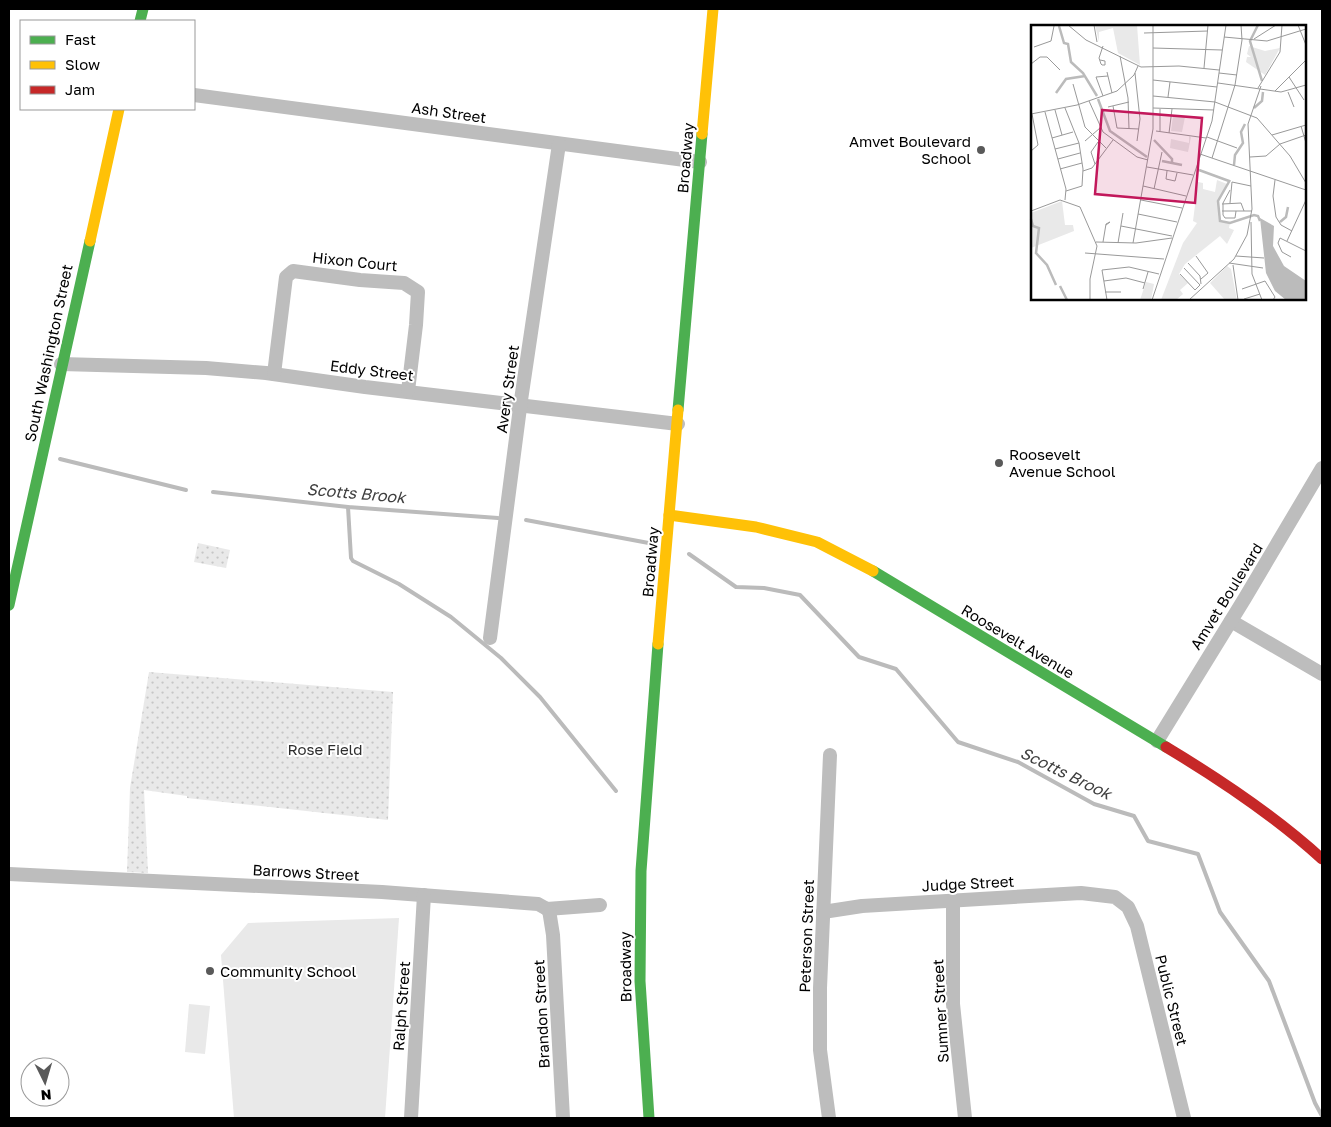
<svg xmlns="http://www.w3.org/2000/svg" width="1331" height="1127" viewBox="0 0 1331 1127" font-family="'Golos Text',sans-serif">
<style>
.grass{fill:url(#grass-dots)}
.pitch{fill:#e9e9e9}
.lines{fill:none;stroke-linecap:round;stroke-linejoin:round}
.stream{stroke:#bbb;stroke-width:4}
.street{stroke:#bdbdbd;stroke-width:14}
.fast{stroke:#4caf50;stroke-width:11}
.slow{stroke:#ffc107;stroke-width:11}
.jam{stroke:#c62828;stroke-width:11}
.poi-dot{fill:#595959;stroke:#fff;stroke-width:2}
.labels{text-anchor:middle;dominant-baseline:central;stroke-width:4;stroke-linejoin:round;paint-order:stroke}
.street-label{font-size:15px;fill:#000;stroke:#fff}
.poi-label{font-size:15px;fill:#000;stroke:#fff;text-anchor:start}
.park-label{font-size:15px;fill:#2e2e2e;stroke:#fff}
.water-label{font-size:16px;font-style:italic;fill:#3f3f3f;stroke:#fff}
.inset-river{fill:none;stroke:#bbb;stroke-width:2.5}
.inset-road{fill:none;stroke:#999;stroke-width:1}
.view{fill:#c2185b;fill-opacity:0.15;stroke:#c2185b;stroke-width:2.5}
.inset-edge{fill:none;stroke:#000;stroke-width:2.5}
</style>
<defs>
<pattern id="grass-dots" width="8" height="8" patternUnits="userSpaceOnUse" patternTransform="scale(1.25)"><rect width="8" height="8" fill="#e9e9e9"/><path d="M2 2h.1M6 6h.1" fill="none" stroke="#c6c6c6" stroke-width="1.8" stroke-linecap="round"/></pattern>
</defs>
<rect width="100%" height="100%" fill="#fff"/>
<g class="grass">
<polygon points="198,543 230,550 226,568 194,562"/>
<polygon points="149,672 393,692 388,820 187,798 187,796 144,790 148,873 127,872 130,788"/>
</g>
<g class="pitch">
<polygon points="399,918 385,1118 234,1118 221,955 248,923"/>
<polygon points="189,1004 210,1006 205,1054 185,1052"/>
</g>
<g class="lines">
<g class="stream">
<polyline points="60,459 186,490"/>
<polyline points="213,492 348,507 498,518"/>
<polyline points="348,507 351,558 353,561 399,584 451,617 501,658 540,697 616,791"/>
<polyline points="526,520 654,544"/>
<polyline points="689,554 736,587 764,588 800,595 859,657 896,669 958,742 1018,762 1094,804 1134,816 1148,841 1198,854 1220,912 1269,981 1315,1103 1322,1116"/>
</g>
<g class="street">
<polyline points="194,95 700,162"/>
<polyline points="61,364 206,368 266,373 365,387 678,424"/>
<polyline points="274,374 286,277 293,271 360,280 404,283 418,292 416,325 408,391"/>
<polyline points="1231,621 1322,674"/>
<polyline points="490,638 521,400 559,144"/>
<polyline points="1157,741 1245,598 1322,468"/>
<polyline points="9,874 382,892 538,904 547,909 600,905"/>
<polyline points="953,901 953,1004 965,1118"/>
<polyline points="547,909 549,910 553,935 563,1118"/>
<polyline points="823,912 862,906 1081,893 1115,897 1128,907 1137,926 1184,1118"/>
<polyline points="411,1118 424,895"/>
<polyline points="829,1118 820,1050 820,988 830,755"/>
</g>
<g class="fast">
<polyline points="140,21 143,9"/>
<polyline points="678,410 702,134"/>
<polyline points="873,571 1166,747"/>
<polyline points="9,605 90,241"/>
<polyline points="649,1118 640,981 641,871 658,644"/>
</g>
<g class="slow">
<polyline points="702,134 713,9"/>
<polyline points="90,241 119,109"/>
<polyline points="669,515 756,527 817,542 873,571"/>
<polyline points="658,644 678,410"/>
</g>
<path class="jam" d="M1166,747C1221,780 1275,816 1322,859"/>
</g>
<g class="poi-dot">
<circle cx="981" cy="150" r="5"/>
<circle cx="999" cy="463" r="5"/>
<circle cx="210" cy="971" r="5"/>
</g>
<g class="labels">
<g class="street-label">
<text transform="translate(449 112) rotate(8)">Ash Street</text>
<text transform="translate(685 158) rotate(-85)">Broadway</text>
<text transform="translate(355 261) rotate(6)">Hixon Court</text>
<text transform="translate(48 353) rotate(-78)">South Washington Street</text>
<text transform="translate(372 370) rotate(7)">Eddy Street</text>
<text transform="translate(507 389) rotate(-82)">Avery Street</text>
<text transform="translate(650 562) rotate(-85)">Broadway</text>
<text transform="translate(1226 596) rotate(-58)">Amvet Boulevard</text>
<text transform="translate(1018 641) rotate(31)">Roosevelt Avenue</text>
<text transform="translate(306 872) rotate(3)">Barrows Street</text>
<text transform="translate(968 883) rotate(-3)">Judge Street</text>
<text transform="translate(806 936) rotate(-88)">Peterson Street</text>
<text transform="translate(625 967) rotate(-91)">Broadway</text>
<text transform="translate(1172 1000) rotate(76)">Public Street</text>
<text transform="translate(401 1006) rotate(-86)">Ralph Street</text>
<text transform="translate(940 1011) rotate(-93)">Sumner Street</text>
<text transform="translate(541 1014) rotate(-93)">Brandon Street</text>
</g>
<g class="poi-label">
<text x="971" y="141" text-anchor="end">Amvet Boulevard<tspan x="971" dy="17">School</tspan></text>
<text x="1009" y="454">Roosevelt<tspan x="1009" dy="17">Avenue School</tspan></text>
<text x="220" y="971">Community School</text>
</g>
<g class="park-label">
<text x="325" y="749">Rose Field</text>
</g>
<g class="water-label">
<text transform="translate(356 493) rotate(5)">Scotts Brook</text>
<text transform="translate(1066 773) rotate(26)">Scotts Brook</text>
</g>
</g>
<g transform="translate(1031 25)">
<rect width="275" height="275" fill="#fff"/>
<path d="M64,0H106L109,40L87,28L82,3L68,7V17ZM218,21L234,26L249,23L234,50L215,37L216,32H220L216,29ZM158,111L160,112L157,127L139,123L140,114L158,118ZM31,176L34,200H42L43,206L0,223V188ZM196,241L200,244L206,275H194L179,258Z" fill="#e9e9e9"/>
<path d="M186,155L196,159L188,175V191L190,196L199,197L198,203L203,205L196,219L189,211L154,239L148,249L157,258L149,265L152,269L145,275H130L152,218L166,198L162,196L167,157L172,158V164L184,167ZM115,257L123,259L120,275H109Z" fill="#e9e9e9"/>
<path d="M142,91L154,92L151,107L140,106Z" fill="#e9e9e9"/>
<path d="M229,193L243,201L242,221L253,241L275,256V275H255L244,266L235,248Z" fill="#bbb"/>
<path class="inset-river" d="M227,0L219,16L231,56M28,1L33,18L37,19L40,37L52,48L66,71M25,68L35,54L54,51M67,74L79,106L116,132M223,83L231,76L232,67M123,115L141,134V138M131,136L151,140M203,140L204,130L212,118L210,107L214,99M168,145L198,156M199,155L187,176L189,196L199,198L223,190L227,191L229,196M0,194L2,201L8,203L5,228L16,240L25,260M249,197L255,192L257,182M29,261L36,275"/>
<path class="inset-road" d="M37,0L55,15L110,42L148,41L188,45M63,0L66,17M267,0L275,20M113,8L177,6M193,12L236,16L275,4M223,14L245,0M3,22L20,16L23,1M122,23L191,25M89,31L97,73L98,104M69,35L74,36V40H71L70,39L68,33L72,21M0,39L9,32H16L29,45M173,43L177,0M76,47L81,68M104,48L109,94L106,116M188,48L206,50M258,52L273,75M122,55L186,62M187,58L250,67L275,60M42,59L54,102L75,123M227,63L249,27L251,0M244,66L275,35M257,67L263,82M72,71L65,52L77,51M122,71L184,77M137,72L139,57M58,76L72,107L106,132L117,135M184,77L226,93L259,131L275,158M82,81L86,103L108,104M77,82L98,77M34,83L48,118L52,144L51,161L35,166M122,83L183,85M24,85L31,110M14,87L35,164L34,175M0,89L46,80L86,66L103,50L107,41M270,101L275,118M125,106L175,113M129,106V84M138,108L141,84M241,110L275,100M176,112L206,123M21,113L42,107M54,116L69,103M24,124L48,118M0,126L7,120L1,89M169,129L275,165M219,132L235,131L249,119L275,110M181,133L204,60L211,15L210,0M27,134L49,128M64,139L60,127L67,117M116,142L162,150M29,144L51,138M52,146L61,143L82,115M136,146L135,154L144,156L146,148M244,155L242,171L245,192L250,200L261,206M112,161L155,171M123,164L131,127M199,165L192,178V190L194,193H204L205,186M110,175L151,183M199,178L201,157L220,161M191,179L210,178L213,186M0,186L29,175L49,182L66,221L59,254V275M191,186H221M107,189L146,197M220,197L221,249L231,275M90,201L141,211M256,216L275,175M65,217L105,218L141,213M72,217L75,199L79,197L75,200M87,218L92,188M102,218L122,104V0M54,228L133,234M165,231L177,248L170,254M205,231L233,233M260,232L251,227L247,218L249,213L275,226M157,238L169,251L170,259M198,238L232,243M202,240L207,275M153,243L169,260M149,249L164,265L169,260M73,256L95,253L114,258M112,264L117,247M211,264L234,256L244,272L242,275M74,267H90M213,274L229,269M76,275L71,245L98,242L128,249M121,275L181,96L195,0M158,275L203,234L216,210L221,184L217,99L230,61"/>
<path class="view" d="M71,85L171,93L164,178L64,169Z"/>
<rect width="275" height="275" class="inset-edge"/>
</g>
<rect width="1331" height="1127" fill="none" stroke="#000000" stroke-width="20"/>
<rect x="20" y="20" width="175" height="90" fill="#ffffff" stroke="#999999"/>
<rect x="30" y="36" width="25" height="8" fill="#4caf50" stroke="#999999"/>
<text x="65" y="45" font-size="15" fill="#000000">Fast</text>
<rect x="30" y="61" width="25" height="8" fill="#ffc107" stroke="#999999"/>
<text x="65" y="70" font-size="15" fill="#000000">Slow</text>
<rect x="30" y="86" width="25" height="8" fill="#c62828" stroke="#999999"/>
<text x="65" y="95" font-size="15" fill="#000000">Jam</text>
<g transform="translate(45 1082) rotate(175)"><circle r="24" fill="#ffffff" stroke="#999999"/>
<path d="M0-4L9 19L0 12L-9 19Z" fill="#595959"/>
<text y="-8" font-size="14" font-weight="bold" text-anchor="middle" fill="#000000">N</text>
</g>
</svg>
